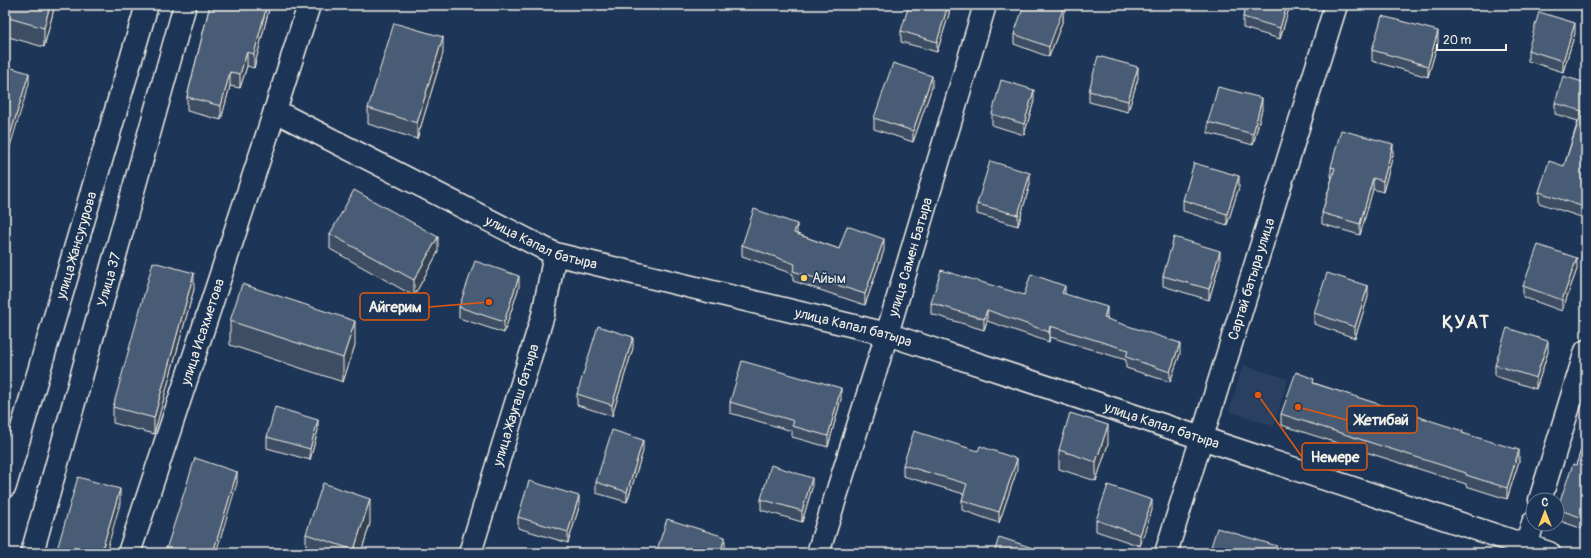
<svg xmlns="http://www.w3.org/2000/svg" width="1591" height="558" viewBox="0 0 1591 558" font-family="Pangolin,sans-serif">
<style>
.built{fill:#2a4060}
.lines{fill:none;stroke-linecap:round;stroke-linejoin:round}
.minor-casing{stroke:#f4f1e8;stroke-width:25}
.tertiary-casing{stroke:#f4f1e8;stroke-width:25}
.primary-casing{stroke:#f4f1e8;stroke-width:25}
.minor{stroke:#1d3557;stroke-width:22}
.tertiary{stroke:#1d3557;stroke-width:22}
.primary{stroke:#1d3557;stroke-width:22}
.wall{fill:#3e4e64;stroke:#f4f1e8}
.shaded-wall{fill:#324051;stroke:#f4f1e8}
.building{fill:#485b74;stroke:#f4f1e8}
.poi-dot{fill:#ffd166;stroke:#1d3557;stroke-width:1.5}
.labels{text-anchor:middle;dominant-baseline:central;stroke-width:3;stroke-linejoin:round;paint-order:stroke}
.street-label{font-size:14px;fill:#f4f1e8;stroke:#1d3557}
.poi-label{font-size:14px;fill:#f4f1e8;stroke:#1d3557;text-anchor:start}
.district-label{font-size:18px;font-weight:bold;letter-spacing:1px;fill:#f4f1e8;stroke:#1d3557}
.leader{fill:none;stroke:#e8590c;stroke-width:1.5}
.callout-dot{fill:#e8590c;stroke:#1d3557;stroke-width:1.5}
.callout{fill:#1d3557;stroke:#e8590c;stroke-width:1.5}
.callout-label{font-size:15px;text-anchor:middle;font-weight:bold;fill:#f4f1e8}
</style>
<rect width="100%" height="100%" fill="#1d3557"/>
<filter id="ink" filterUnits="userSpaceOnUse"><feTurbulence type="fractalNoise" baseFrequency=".025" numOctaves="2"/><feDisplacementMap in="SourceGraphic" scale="8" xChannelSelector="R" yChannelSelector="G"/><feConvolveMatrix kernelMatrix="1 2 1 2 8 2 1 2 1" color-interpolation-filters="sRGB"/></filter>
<g filter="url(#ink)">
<polygon class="built" points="1243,365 1288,379 1274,426 1229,411"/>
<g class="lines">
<defs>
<g id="minor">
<polyline points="1540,500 1586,351"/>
<path id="s1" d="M32,553L185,5"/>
<path id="s2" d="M129,553L275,111L555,254L887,334L1549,553"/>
<path id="s3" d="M470,553L543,315L555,254"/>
<path id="s4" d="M818,553L887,334L985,5"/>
<path id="s5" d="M1166,553L1336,5"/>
<polyline points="1524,553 1533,523"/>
</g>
<polyline id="tertiary" points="275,111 309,5"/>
<g id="primary">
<path id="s6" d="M5,486L147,5"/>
</g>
</defs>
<use href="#minor" class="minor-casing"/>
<use href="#tertiary" class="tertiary-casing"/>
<use href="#primary" class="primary-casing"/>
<use href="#minor" class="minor"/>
<use href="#tertiary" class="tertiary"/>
<use href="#primary" class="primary"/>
</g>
<g class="wall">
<polygon points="5,5 55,5 44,47 5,36"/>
<polygon points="210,5 270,5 254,68 247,66 240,88 230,86 221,120 187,111 187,97"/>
<polygon points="949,5 949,14 937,52 901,42 901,31"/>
<polygon points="1246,5 1290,5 1280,39 1243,28 1243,17"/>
<polygon points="1496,5 1510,5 1509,9"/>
<polygon points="1063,15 1063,20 1049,57 1014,44 1014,34"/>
<polygon points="1575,33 1563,72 1528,61 1528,50"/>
<polygon points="1438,42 1428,77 1372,61 1372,50"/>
<polygon points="443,53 417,139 368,124 368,108"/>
<polygon points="1138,78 1128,112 1089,102 1089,91"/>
<polygon points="1586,83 1584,218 1539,203 1539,192 1564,166 1578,121 1555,114 1555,103"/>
<polygon points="932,87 913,142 874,129 874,118"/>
<polygon points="1034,101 1024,135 992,125 992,114"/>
<polygon points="1262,109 1253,145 1208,133 1208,122"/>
<polygon points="1393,155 1383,192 1373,189 1360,235 1322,224 1322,213 1332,178 1331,177 1331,167"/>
<polygon points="1030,184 1018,226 977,214 977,204"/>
<polygon points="1239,187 1227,225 1183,211 1183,200"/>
<polygon points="330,234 438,252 414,296 330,249"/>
<polygon points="797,234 839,249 884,250 865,305 793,281 793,274 742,256 742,245"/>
<polygon points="1220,262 1209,300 1163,286 1163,276"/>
<polygon points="1577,269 1562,311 1523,297 1523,286"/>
<polygon points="519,287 504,333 459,318 459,307"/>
<polygon points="194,289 154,434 113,423 113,407"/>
<polygon points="1065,294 1107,318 1107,319 1180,354 1170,382 1126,368 1126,360 1050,337 1049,342 987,321 984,330 931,314 931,303 1024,295"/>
<polygon points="1368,297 1355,338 1314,324 1314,313"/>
<polygon points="230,321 355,345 343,382 230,345"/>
<polygon points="633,348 612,416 577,405 577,394"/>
<polygon points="1548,352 1536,389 1495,376 1495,365"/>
<polygon points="806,379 841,399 828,447 792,437 792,431 730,413 730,402"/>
<polygon points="1314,383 1463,433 1519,461 1507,499 1466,486 1466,484 1281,425 1281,414"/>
<polygon points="318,430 310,460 267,448 267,437"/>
<polygon points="1586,435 1586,530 1557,520 1557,508 1576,465"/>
<polygon points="1108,444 1096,481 1059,469 1059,450"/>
<polygon points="643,451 627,502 596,493 596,482"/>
<polygon points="903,465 1017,470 999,523 962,510 962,500 964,494 903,476"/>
<polygon points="812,488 802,522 761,510 761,499"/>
<polygon points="579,507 568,543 518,528 518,517"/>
<polygon points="1152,510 1140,546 1096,531 1096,520"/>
<polygon points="370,523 361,553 306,553 306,534"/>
</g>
<g class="shaded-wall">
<polygon points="50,5 55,5 44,47 44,28"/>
<polygon points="267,5 270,5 254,68 254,54"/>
<polygon points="948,5 949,5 949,14 937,52 937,42"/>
<polygon points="1062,5 1066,5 1063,15 1063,20 1049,57 1049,47"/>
<polygon points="1287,5 1290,5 1280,39 1280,28"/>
<polygon points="1575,23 1575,33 1563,72 1563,61"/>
<polygon points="1438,31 1438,42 1428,77 1428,66"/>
<polygon points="443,37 443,53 417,139 417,123"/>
<polygon points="247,52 247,66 240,88 240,74"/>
<polygon points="1138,67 1138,78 1128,112 1128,101"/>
<polygon points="230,72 230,86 221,120 221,106"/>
<polygon points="29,73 29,84 5,163 5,152"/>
<polygon points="932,76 932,87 913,142 913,131"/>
<polygon points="1034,90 1034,101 1024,135 1024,124"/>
<polygon points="1262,98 1262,109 1253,145 1253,134"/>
<polygon points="1393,144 1393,155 1383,192 1383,181"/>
<polygon points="1030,173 1030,184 1018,226 1018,215"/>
<polygon points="1239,176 1239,187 1227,225 1227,214"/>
<polygon points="1373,178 1373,189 1360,235 1360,224"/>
<polygon points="1586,201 1586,212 1584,218 1584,207"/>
<polygon points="797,224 797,235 794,233"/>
<polygon points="438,237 438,252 414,296 414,280"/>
<polygon points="884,239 884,250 865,305 865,294"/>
<polygon points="1220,251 1220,262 1209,300 1209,289"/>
<polygon points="1577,258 1577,269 1562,311 1562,300"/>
<polygon points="194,273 194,289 154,434 154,418"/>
<polygon points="519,276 519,287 504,333 504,322"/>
<polygon points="1065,286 1065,297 1062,293"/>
<polygon points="1368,286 1368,297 1355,338 1355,327"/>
<polygon points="1107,307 1107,318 1104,329 1104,318"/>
<polygon points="987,310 987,321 984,330 984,319"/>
<polygon points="355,321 355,345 343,382 343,358"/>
<polygon points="1050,326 1050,337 1049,342 1049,332"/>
<polygon points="633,337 633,348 612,416 612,405"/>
<polygon points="1548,341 1548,352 1536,389 1536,378"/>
<polygon points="1180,343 1180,354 1170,382 1170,372"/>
<polygon points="841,388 841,399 828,447 828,436"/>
<polygon points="318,420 318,430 310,460 310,449"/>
<polygon points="1108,425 1108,444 1096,481 1096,462"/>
<polygon points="643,440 643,451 627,502 627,492"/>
<polygon points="1519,450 1519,461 1507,499 1507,488"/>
<polygon points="1017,459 1017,470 999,523 999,512"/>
<polygon points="237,472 237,483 216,553 213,553"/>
<polygon points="812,478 812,488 802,522 802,511"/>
<polygon points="120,489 120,504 106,553 101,553"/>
<polygon points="579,496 579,507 568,543 568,532"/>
<polygon points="370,499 370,523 361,553 354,553 354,550"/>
<polygon points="1152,500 1152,510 1140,546 1140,535"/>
<polygon points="725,537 725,548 723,553 720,553"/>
</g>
<g class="building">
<polygon points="5,5 50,5 44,28 5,17"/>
<polygon points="210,5 267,5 254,54 247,52 240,74 230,72 221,106 187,97"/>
<polygon points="909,5 948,5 937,42 901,31"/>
<polygon points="1024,5 1062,5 1061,9 1063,9 1049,47 1014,34"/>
<polygon points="1246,5 1287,5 1280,28 1243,17"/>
<polygon points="1539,12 1575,23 1563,61 1528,50"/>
<polygon points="1382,16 1438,31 1428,66 1372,50"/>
<polygon points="394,23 443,37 417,123 368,108"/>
<polygon points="1098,56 1138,67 1128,101 1089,91"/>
<polygon points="893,63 932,76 913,131 874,118"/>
<polygon points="5,66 29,73 5,152"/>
<polygon points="1563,76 1586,83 1586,201 1584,207 1539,192 1549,161 1564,166 1582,111 1555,103"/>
<polygon points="1001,80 1034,90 1024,124 992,114"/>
<polygon points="1218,87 1262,98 1253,134 1208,122"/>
<polygon points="1341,130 1393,144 1383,181 1373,178 1360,224 1322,213 1335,168 1331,167"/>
<polygon points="990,161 1030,173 1018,215 977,204"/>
<polygon points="1194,163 1239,176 1227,214 1183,200"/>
<polygon points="354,190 438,237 414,280 330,234"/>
<polygon points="754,209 797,224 794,233 839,249 847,226 884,239 865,294 793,271 795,264 742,245"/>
<polygon points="1174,237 1220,251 1209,289 1163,276"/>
<polygon points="1538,245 1577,258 1562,300 1523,286"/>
<polygon points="475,261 519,276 504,322 459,307"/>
<polygon points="153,262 194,273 154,418 113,407"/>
<polygon points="941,270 1024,295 1031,274 1065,286 1062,293 1107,307 1104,318 1180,343 1170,372 1126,357 1128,350 1050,326 1049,332 987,310 984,319 931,303"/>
<polygon points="1327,273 1368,286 1355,327 1314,313"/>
<polygon points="242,284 355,321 343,358 230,321"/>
<polygon points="598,326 633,337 612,405 577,394"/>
<polygon points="1507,328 1548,341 1536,378 1495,365"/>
<polygon points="742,361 806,379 806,378 841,388 828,436 792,426 794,421 730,402"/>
<polygon points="1296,372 1314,379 1313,383 1463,431 1462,433 1519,450 1507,488 1466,475 1466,473 1281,414"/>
<polygon points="275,407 318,420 310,449 267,437"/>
<polygon points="1070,413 1108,425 1096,462 1059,450"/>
<polygon points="612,430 643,440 627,492 596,482"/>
<polygon points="914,431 978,451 980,446 1017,459 999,512 962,500 967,484 903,465"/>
<polygon points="1586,435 1586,519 1557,509 1573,464 1576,465"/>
<polygon points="195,458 237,472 213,553 165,553"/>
<polygon points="771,465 812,478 802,511 761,499"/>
<polygon points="78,477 120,489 101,553 56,553"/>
<polygon points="529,481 579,496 568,532 518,517"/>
<polygon points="323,483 370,499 354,550 306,534"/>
<polygon points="1108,485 1152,500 1140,535 1096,520"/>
<polygon points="667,519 725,537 720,553 656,553"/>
<polygon points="1217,528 1277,546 1275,553 1209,553"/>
<polygon points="999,537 1036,549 1035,553 994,553"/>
</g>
</g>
<circle class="poi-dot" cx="804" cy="278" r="4"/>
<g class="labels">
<g class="street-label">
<text stroke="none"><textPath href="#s2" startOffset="763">улица Капал батыра</textPath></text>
<text stroke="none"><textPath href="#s6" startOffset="251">улица Жансугурова</textPath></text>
<text stroke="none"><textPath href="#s4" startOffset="310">улица Самен Батыра</textPath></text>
<text stroke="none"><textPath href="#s1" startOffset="284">Улица 37</textPath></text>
<text stroke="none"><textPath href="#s5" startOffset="287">Сартай батыра улица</textPath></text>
<text stroke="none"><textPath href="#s2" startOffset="1087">улица Капал батыра</textPath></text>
<text stroke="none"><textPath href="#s2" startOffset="233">улица Исахметова</textPath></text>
<text stroke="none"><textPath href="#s3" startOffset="155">улица Жаугаш батыра</textPath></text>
<text stroke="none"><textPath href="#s2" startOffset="1411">улица Капал батыра</textPath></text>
</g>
<g class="poi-label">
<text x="812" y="278">Айым</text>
</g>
<g class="district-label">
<text x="1466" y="322">ҚУАТ</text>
</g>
</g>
<path class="leader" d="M489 302L429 307M1298 407L1347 420M1258 395L1302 457"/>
<g class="callout-dot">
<circle cx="489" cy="302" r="4"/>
<circle cx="1298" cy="407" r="4"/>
<circle cx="1258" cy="395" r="4"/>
</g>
<g class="callout">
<rect x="360" y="293" width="69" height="27" rx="4"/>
<rect x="1347" y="406" width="70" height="27" rx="4"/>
<rect x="1302" y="443" width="65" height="27" rx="4"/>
</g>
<g class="callout-label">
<text x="395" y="312">Айгерим</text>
<text x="1382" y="425">Жетибай</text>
<text x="1335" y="462">Немере</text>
</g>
<rect width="1591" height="558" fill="none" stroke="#1d3557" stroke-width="20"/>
<rect x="10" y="10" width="1571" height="538" fill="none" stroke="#f4f1e8" stroke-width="1.5" filter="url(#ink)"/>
<g transform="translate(1545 512)"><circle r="19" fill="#1d3557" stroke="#738091"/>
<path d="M0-3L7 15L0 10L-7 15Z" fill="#ffd166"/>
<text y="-6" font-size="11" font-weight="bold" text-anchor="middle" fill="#f4f1e8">С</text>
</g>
<path d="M1437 44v6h69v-6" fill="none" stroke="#f4f1e8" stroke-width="2"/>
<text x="1443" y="44" font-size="12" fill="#f4f1e8" stroke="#1d3557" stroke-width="3" paint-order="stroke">20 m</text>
</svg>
